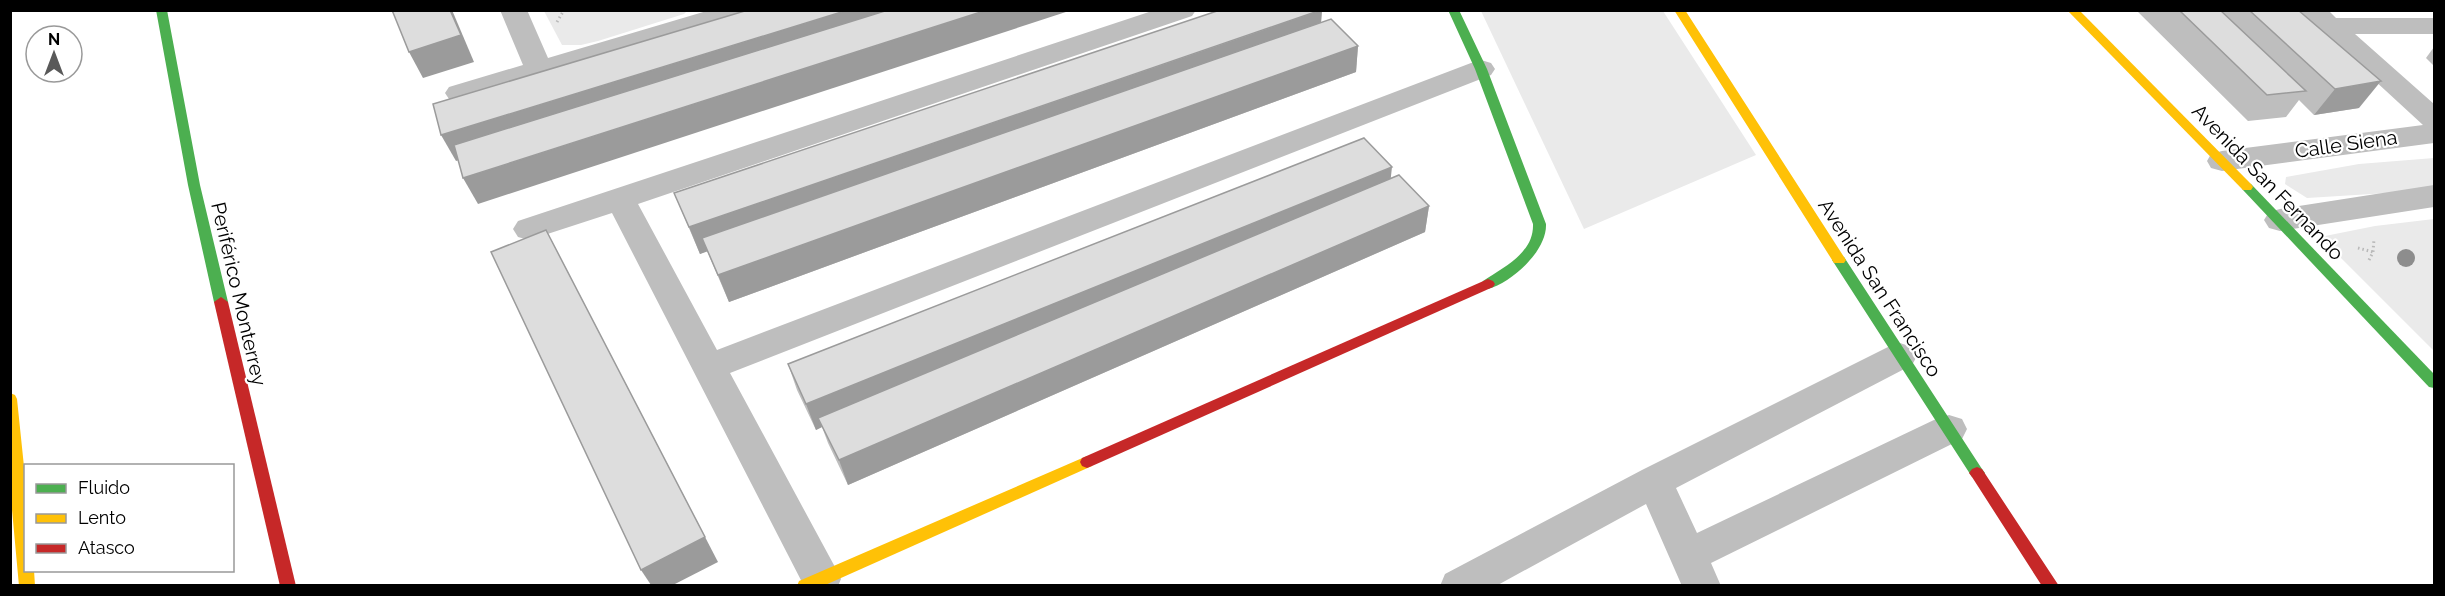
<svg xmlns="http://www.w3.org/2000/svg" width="2445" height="596" viewBox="0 0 2445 596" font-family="Raleway,sans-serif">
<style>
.green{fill:#eaeaea}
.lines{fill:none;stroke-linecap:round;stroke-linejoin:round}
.path{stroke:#b8b8b8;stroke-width:3;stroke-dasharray:1.5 3;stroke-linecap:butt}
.street{fill:#bebebe;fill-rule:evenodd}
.fast{fill:#4caf50;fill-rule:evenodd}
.slow{fill:#ffc107;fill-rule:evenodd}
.jam{fill:#c62828;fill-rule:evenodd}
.tree{fill:#8d8d8d}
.wall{fill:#bebebe}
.shaded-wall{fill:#9b9b9b}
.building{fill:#ddd;stroke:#9b9b9b;stroke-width:1.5}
.labels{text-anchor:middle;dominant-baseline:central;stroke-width:4.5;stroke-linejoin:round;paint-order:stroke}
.street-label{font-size:20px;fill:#000;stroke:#fff}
</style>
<rect width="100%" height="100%" fill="#fff"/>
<g class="green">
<polygon points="544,11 687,11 684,14 598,41 581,45 562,45"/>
<polygon points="1481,11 1663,11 1756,155 1584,229"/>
<polygon points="2434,158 2434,186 2388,193 2307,198 2285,184 2286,177 2359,164"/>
<polygon points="2434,219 2434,351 2320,237 2375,226"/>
</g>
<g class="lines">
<g class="path">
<polyline points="557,22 564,10"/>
<polyline points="2358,248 2373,252"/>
<polyline points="2369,260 2373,252 2374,239"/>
</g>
<g class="street">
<polygon points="500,10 527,10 548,58 710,10 754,10 750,16 459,102 449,99 445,93 449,87 523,65"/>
<polygon points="1155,10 1196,10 1192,16 638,204 717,350 1471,63 1481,60 1491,63 1495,69 1491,75 730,373 835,567 841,579 838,586 804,586 612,213 529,240 518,237 513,229 518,221"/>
<polygon points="2298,10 2328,10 2336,18 2434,18 2434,34 2355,34 2434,104 2434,143 2222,171 2211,168 2207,161 2211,154 2222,151 2423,125"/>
<polygon points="2434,185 2434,207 2280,231 2269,228 2264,220 2269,212 2280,209"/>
<polygon points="1900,343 1912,347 1917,356 1912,365 1676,488 1697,533 1936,419 1949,415 1962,419 1967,429 1962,439 1711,563 1721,586 1682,586 1646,504 1496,586 1440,586 1445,574 1642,470 1888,347"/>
</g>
<g class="fast">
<polygon points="156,10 167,10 200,185 228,302 221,307 214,302 188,185"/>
<path d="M1448,10H1459L1487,69L1546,224C1547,251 1512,282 1488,289L1483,287L1481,284L1483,281C1504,267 1534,253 1533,224L1475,69Z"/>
<polygon points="2247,183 2251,184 2434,374 2434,388 2429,387 2243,190 2241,187 2243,184"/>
<polygon points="1839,255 1844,257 1982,469 1985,473 1982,477 1977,479 1972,477 1834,263 1832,260 1834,257"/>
</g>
<g class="slow">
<polygon points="1674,10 1685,10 1844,257 1846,260 1844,263 1834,263"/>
<polygon points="2067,10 2079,10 2251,184 2253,187 2251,190 2243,190"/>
<polygon points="10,393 15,395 17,399 26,486 26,570 34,570 35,586 19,586 10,488"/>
<polygon points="1087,456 1092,458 1094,462 1092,466 823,586 797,586 799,581"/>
</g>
<g class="jam">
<polygon points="1488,279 1493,281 1495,284 1493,287 1092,466 1087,468 1082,466 1080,462 1082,458"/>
<polygon points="221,297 228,302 296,586 280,586 214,302"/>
<polygon points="1977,467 1982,469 2059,586 2042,586 1972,477 1969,473 1972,469"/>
</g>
</g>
<circle class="tree" cx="2406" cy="258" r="9"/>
<g class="wall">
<polygon points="1322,10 1321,22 1358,46 1356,72 729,302 707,251 700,254 674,193"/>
<polygon points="2136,10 2298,10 2359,108 2314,115 2299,100 2286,117 2248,121"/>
<polygon points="2434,47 2434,66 2426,58"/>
<polygon points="1391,178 1429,206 1425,232 848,485 828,443 822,427 816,430 797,390 788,364"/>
</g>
<g class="shaded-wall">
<polygon points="450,10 452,10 474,62 423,78 409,52"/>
<polygon points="848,10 938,10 456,161 441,135"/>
<polygon points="987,10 1072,10 478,204 463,178"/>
<polygon points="1322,10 1320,36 700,254 689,227"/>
<polygon points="1358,46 1356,72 729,302 718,275"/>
<polygon points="2381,81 2359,108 2314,115 2335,89"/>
<polygon points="1392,167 1389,194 818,418 822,427 816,430 806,404"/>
<polygon points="1429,206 1425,232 848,485 839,460"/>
<polygon points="546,230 718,562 673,585 651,585 641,570"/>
</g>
<g class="building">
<polygon points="392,10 450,10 461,35 409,52"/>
<polygon points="748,10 848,10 441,135 433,104"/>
<polygon points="888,10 987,10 463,178 454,145"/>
<polygon points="1220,10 1321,10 689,227 674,193"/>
<polygon points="2179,10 2220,10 2306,91 2267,95"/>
<polygon points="2249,10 2298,10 2381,81 2335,89"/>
<polygon points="1331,19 1358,46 718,275 702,238"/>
<polygon points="1364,138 1392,167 806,404 788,364"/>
<polygon points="1399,175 1429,206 839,460 818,418"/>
<polygon points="546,230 705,537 641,570 491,252"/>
</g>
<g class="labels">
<g class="street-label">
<text transform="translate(2346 144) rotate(-8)">Calle Siena</text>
<text transform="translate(2268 182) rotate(46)">Avenida San Fernando</text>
<text transform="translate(1880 288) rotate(57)">Avenida San Francisco</text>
<text transform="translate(239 294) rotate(77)">Periférico Monterrey</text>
</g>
</g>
<rect width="2445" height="596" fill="none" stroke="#000000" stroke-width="24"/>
<rect x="24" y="464" width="210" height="108" fill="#ffffff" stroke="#999999" stroke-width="1.5"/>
<rect x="36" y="484" width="30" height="9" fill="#4caf50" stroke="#999999" stroke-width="1.5"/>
<text x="78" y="494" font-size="18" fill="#000000">Fluido</text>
<rect x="36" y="514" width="30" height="9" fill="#ffc107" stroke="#999999" stroke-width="1.5"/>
<text x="78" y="524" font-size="18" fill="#000000">Lento</text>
<rect x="36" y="544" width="30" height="9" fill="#c62828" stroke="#999999" stroke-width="1.5"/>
<text x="78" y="554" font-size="18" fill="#000000">Atasco</text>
<g transform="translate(54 54)"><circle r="28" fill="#ffffff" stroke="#999999" stroke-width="1.5"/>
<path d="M0-4.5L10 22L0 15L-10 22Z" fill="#595959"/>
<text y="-9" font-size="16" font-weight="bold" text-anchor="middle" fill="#000000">N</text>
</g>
</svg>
